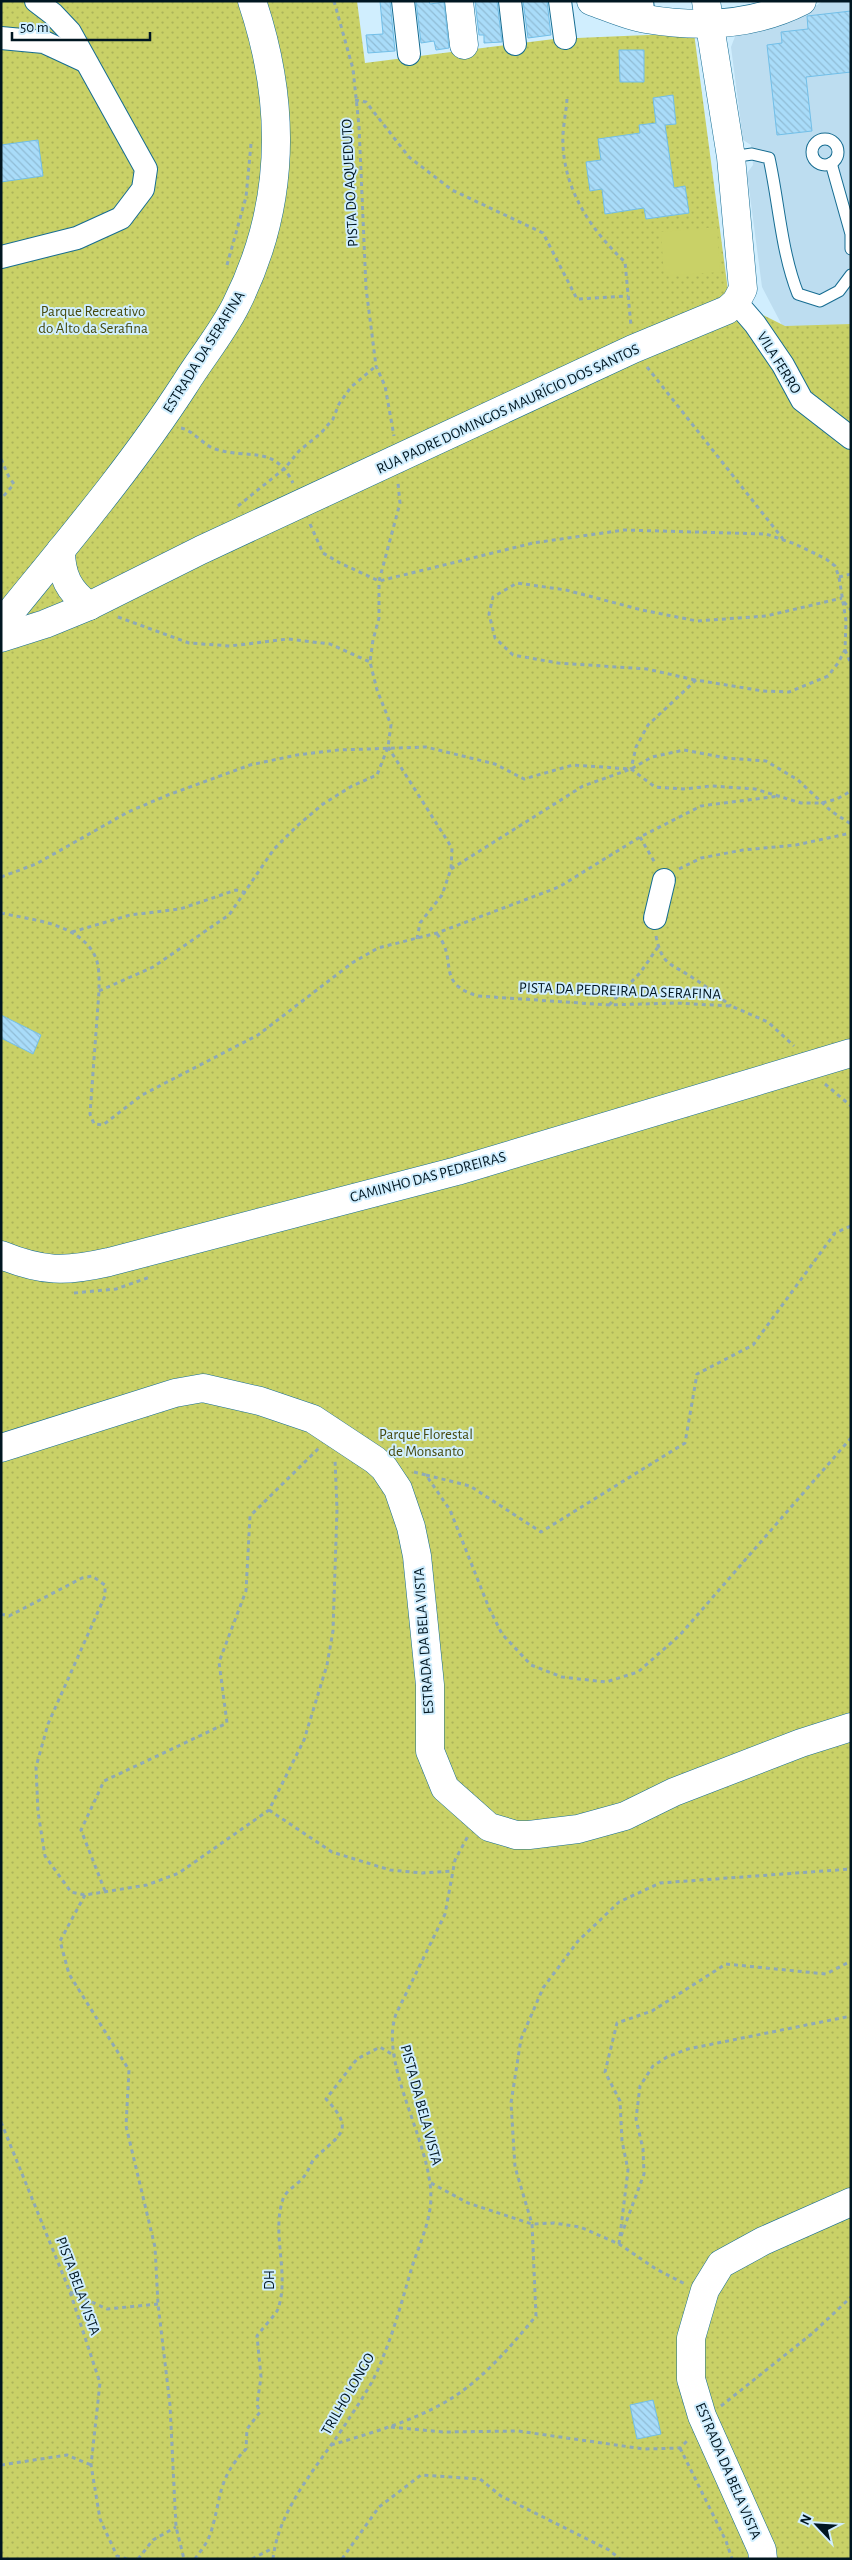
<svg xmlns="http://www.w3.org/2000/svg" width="852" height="2560" viewBox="0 0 852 2560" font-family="'Alegreya Sans',sans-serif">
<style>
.built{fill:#bdddf0}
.park{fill:url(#park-dots)}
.pitch{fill:#c9d167}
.building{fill:url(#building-back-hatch);stroke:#72bfe8}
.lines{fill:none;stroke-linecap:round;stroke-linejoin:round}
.lane-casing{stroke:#166c91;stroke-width:13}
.street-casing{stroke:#166c91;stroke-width:24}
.secondary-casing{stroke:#166c91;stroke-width:29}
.path{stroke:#8ea9b7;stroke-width:3;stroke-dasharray:4 4;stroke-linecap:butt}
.lane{stroke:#fff;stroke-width:11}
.street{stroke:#fff;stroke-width:22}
.secondary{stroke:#fff;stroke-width:28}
.labels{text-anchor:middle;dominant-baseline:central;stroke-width:4;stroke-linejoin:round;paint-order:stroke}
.street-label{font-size:15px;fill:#001621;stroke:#d0eefe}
.park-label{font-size:15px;fill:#46490d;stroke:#d0eefe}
</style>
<defs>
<pattern id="park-dots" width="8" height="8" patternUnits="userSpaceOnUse" patternTransform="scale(1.25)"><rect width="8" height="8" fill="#c9d167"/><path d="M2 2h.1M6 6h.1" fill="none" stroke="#abb359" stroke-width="1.8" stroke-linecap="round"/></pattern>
<pattern id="building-back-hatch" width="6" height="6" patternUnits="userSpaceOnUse" patternTransform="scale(1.25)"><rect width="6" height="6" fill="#a9dcf9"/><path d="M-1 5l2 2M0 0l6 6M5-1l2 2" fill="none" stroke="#90bcd5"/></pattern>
</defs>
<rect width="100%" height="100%" fill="#d0eefe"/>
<polygon class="built" points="823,1 851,1 851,329 785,331 762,287 747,173 753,165 751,145 743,140 731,47 736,34 780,25 796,19"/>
<polygon class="park" points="1,1 357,1 365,63 554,39 694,33 729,298 785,326 851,324 851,2559 1,2559"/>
<polygon class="pitch" points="717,227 720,272 664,276 661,232"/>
<g class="building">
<polygon points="380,1 390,1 395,51 368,53 366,35 383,34"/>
<polygon points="416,1 429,1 430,4 444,2 449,48 436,50 434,41 421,43"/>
<polygon points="475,1 497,1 502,42 484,43 484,35 479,35"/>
<polygon points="523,1 547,1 551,35 528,38"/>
<polygon points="851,11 851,72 806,77 812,131 777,135 767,45 782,43 781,32 808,29 807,16"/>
<polygon points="619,50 644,50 644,82 620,82"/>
<polygon points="673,95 676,124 665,125 674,188 685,186 689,213 646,219 644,208 605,214 602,189 590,191 586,162 601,160 598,139 640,133 639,125 656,123 653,98"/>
<polygon points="38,140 43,176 1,182 1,145"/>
<polygon points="1,1015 41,1035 33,1054 1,1038"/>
<polygon points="653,2400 661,2434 637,2439 630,2405"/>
</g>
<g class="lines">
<defs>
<g id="lane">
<circle cx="825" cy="152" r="13"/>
<path d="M731,157L752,154L769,158C779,203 781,251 798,294L820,301L839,291L851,275"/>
<polyline points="831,163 851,234 851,249"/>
</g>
<g id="street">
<polyline points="403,1 409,54"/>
<polyline points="510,1 515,44"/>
<polyline points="560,1 565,38"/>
<polyline points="642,1 644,19"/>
<polyline points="1,38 44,42 85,61"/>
<polyline points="1,257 77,238 121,218 143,189 146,169 70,32 53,14 36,1"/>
<polyline points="736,302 755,324 783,365 802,400 851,438"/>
<polyline points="655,918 664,880"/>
</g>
<g id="secondary">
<polyline points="459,1 464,45"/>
<path d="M591,1C608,7 628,16 646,19C699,28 753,26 802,1"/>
<path d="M61,550C61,576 69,591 89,606"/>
<path d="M1,624C64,546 130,469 185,384C201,358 222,333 236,305C286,206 287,105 252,1"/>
<polyline points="1,638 45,624 89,606 201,550 633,349 727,310 736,302 743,289 731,157 706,1"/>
<path d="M1,1255C43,1272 65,1272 109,1262L457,1171L851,1053"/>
<polyline points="1,1448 175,1393 203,1388 260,1401 313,1419 375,1460 384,1468 398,1489 411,1527 417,1556 430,1685 430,1751 445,1788 489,1827 516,1835 529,1835 578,1829 625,1816 674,1792 801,1743 851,1727"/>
<polyline points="763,2559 762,2550 702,2416 691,2379 691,2338 705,2290 721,2264 763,2241 851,2202"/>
</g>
</defs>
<use href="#lane" class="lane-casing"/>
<use href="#street" class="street-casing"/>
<use href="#secondary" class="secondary-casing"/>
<g class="path">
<polyline points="334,1 353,69 359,126 366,288 376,366 385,386 394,436"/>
<path d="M567,99C566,114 562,130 563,145C565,192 592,231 625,262L631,326"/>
<polyline points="355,100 366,102 409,157 452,190 543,233 577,299 628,296"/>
<polyline points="227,265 246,197 251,144"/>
<polyline points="647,367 783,539"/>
<path d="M181,428C194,431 203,445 215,449C249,460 274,444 293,483"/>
<polyline points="1,459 9,477 14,484 1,499"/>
<polyline points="238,506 285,468 299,451 321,433 333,419 339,404 351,387 376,366"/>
<polyline points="310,524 323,553 340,563 379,581 533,543 624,530 766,534 795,544 826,559 835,566 839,577 846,621 845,650 838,663 828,676 789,692 763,691 696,680 648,725 636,747 631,769"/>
<polyline points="839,577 851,574"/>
<polyline points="844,602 851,610"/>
<polyline points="118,617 189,643 230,646 288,639 330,644 370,662"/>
<polyline points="845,650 851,664"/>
<polyline points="695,680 647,669 558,663 513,655 495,638 489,614 493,597 517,583 566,590 642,610 697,621 766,616 842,598"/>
<polyline points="388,747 452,848 451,869 442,895 420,923 417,939"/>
<polyline points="640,837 655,863"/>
<polyline points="451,869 583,786 631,769 652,757 684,750 726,758 766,761 798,780 831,811 851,824"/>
<polyline points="679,869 701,858 743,850 796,845 851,833"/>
<polyline points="1,877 36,864 128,812 168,795 250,765 297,755 338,750 426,747 495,764 524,779 573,765 631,769 655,787 683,789 712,786 755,789 801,803 822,803 837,799 851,791"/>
<path d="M1,913C32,920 77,923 94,954C100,965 99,979 99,991L90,1114L94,1124L103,1125L142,1095L258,1035L352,963L378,948L437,933L559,887L640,837L701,806L780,796"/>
<polyline points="72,932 130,915 180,909 236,890 246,893"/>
<path d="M437,934C459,960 434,983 478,996L609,1005L675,1003L731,1006L768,1022L794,1046"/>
<path d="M656,936C662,966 671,963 693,978C706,986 718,996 731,1006"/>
<polyline points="99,991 153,967 229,915 274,849 297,826 323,804 352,786 377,775 388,747 391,725 377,690 370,662 373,640 379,618 379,581 400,503 398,483"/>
<polyline points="609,1005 640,973 658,947"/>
<polyline points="825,1084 851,1106"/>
<polyline points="74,1293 116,1289 150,1277"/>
<polyline points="414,1472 426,1475 450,1510 489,1608 502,1634 531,1665 562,1677 606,1682 638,1672 680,1635 851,1438"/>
<polyline points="426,1475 470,1486 541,1532 685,1443 697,1374 753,1345 835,1233 851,1226"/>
<polyline points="1,1614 9,1616 82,1578 92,1576 105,1585 105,1596 48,1724 36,1767 38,1812 45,1856 71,1892 85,1895 147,1885 179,1873 269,1810 304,1740 327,1665 333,1631 337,1509 335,1460"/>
<polyline points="269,1810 332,1852 390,1870 422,1873 452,1871"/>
<polyline points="105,1891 81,1830 104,1781 227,1723 219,1662 246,1591 250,1516 319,1448"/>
<polyline points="85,1895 60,1941 69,1974 129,2070 126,2126 155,2247 158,2304 170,2405 176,2527 184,2559"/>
<polyline points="1,2122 70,2292 100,2383 91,2465 100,2519 117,2556 127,2559"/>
<polyline points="431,2183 468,2203 532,2224 554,2223 580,2227 619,2244 656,2269 685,2284"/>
<polyline points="621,2236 644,2174 643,2149 636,2119 640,2086 653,2066 667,2057 688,2049 851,2016"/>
<polyline points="619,2244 628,2170 622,2141 620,2101 605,2072 617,2023 652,2011 726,1964 826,1974 851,1961"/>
<polyline points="70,2292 107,2309 158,2304"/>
<polyline points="721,2406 814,2332 851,2297"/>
<polyline points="391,2427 443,2432 518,2431 644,2449 680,2448 689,2439"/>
<path d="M331,2445C371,2433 415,2421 452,2398C485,2377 511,2346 536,2316L532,2224L515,2167L511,2103L521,2039L543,1988L578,1941L619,1902L660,1883L851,1869"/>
<polyline points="680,2448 726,2541 732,2559"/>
<polyline points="1,2465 67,2455 91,2465"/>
<polyline points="138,2559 153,2540 176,2527"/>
<path d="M195,2559C200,2552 207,2543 210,2535C222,2499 216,2480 246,2449L247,2429L260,2412L257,2405L261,2377L257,2336C261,2330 277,2313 278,2309C290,2274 271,2235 283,2199C285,2192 296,2185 301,2180C309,2172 310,2163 315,2158C340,2134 356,2131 326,2099L357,2059L380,2047L395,2056"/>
<polyline points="252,2559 273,2548"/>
<path d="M273,2559C279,2505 323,2461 350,2417C362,2399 376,2378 383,2357C395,2328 403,2297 412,2267C418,2248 427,2229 430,2209C439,2153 377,2067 396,2014L445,1914L455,1860L468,1836"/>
<polyline points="342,2559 379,2507 421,2475 480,2479 501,2496 609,2550 620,2559"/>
</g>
<use href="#lane" class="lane"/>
<use href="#street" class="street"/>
<use href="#secondary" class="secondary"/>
</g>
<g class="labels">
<g class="street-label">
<text transform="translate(350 183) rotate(-93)">PISTA DO AQUEDUTO</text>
<text transform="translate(204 352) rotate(-58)">ESTRADA DA SERAFINA</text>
<text transform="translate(779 363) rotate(58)">VILA FERRO</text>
<text transform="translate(508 409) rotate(-25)">RUA PADRE DOMINGOS MAURÍCIO DOS SANTOS</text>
<text transform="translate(620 991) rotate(2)">PISTA DA PEDREIRA DA SERAFINA</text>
<text transform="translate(428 1177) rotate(-15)">CAMINHO DAS PEDREIRAS</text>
<text transform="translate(424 1641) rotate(-94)">ESTRADA DA BELA VISTA</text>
<text transform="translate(421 2105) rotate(75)">PISTA DA BELA VISTA</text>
<text transform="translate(269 2280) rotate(-90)">DH</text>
<text transform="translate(78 2286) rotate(70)">PISTA BELA VISTA</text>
<text transform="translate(348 2394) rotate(-60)">TRILHO LONGO</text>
<text transform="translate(728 2471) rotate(67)">ESTRADA DA BELA VISTA</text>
</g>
<g class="park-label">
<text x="93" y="311">Parque Recreativo<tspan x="93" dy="17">do Alto da Serafina</tspan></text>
<text x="426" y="1434">Parque Florestal<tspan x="426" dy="17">de Monsanto</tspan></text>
</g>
</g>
<rect width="852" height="2560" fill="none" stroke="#001621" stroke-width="5"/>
<g transform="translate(817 2525) rotate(295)" stroke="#d0eefe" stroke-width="4" paint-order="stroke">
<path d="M0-4L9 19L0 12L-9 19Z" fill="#001621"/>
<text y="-8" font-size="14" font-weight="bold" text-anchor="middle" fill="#001621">N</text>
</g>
<path d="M12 32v8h138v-8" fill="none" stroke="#001621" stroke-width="2.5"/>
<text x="20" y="32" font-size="15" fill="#001621" stroke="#d0eefe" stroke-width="4" paint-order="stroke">50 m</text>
</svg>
